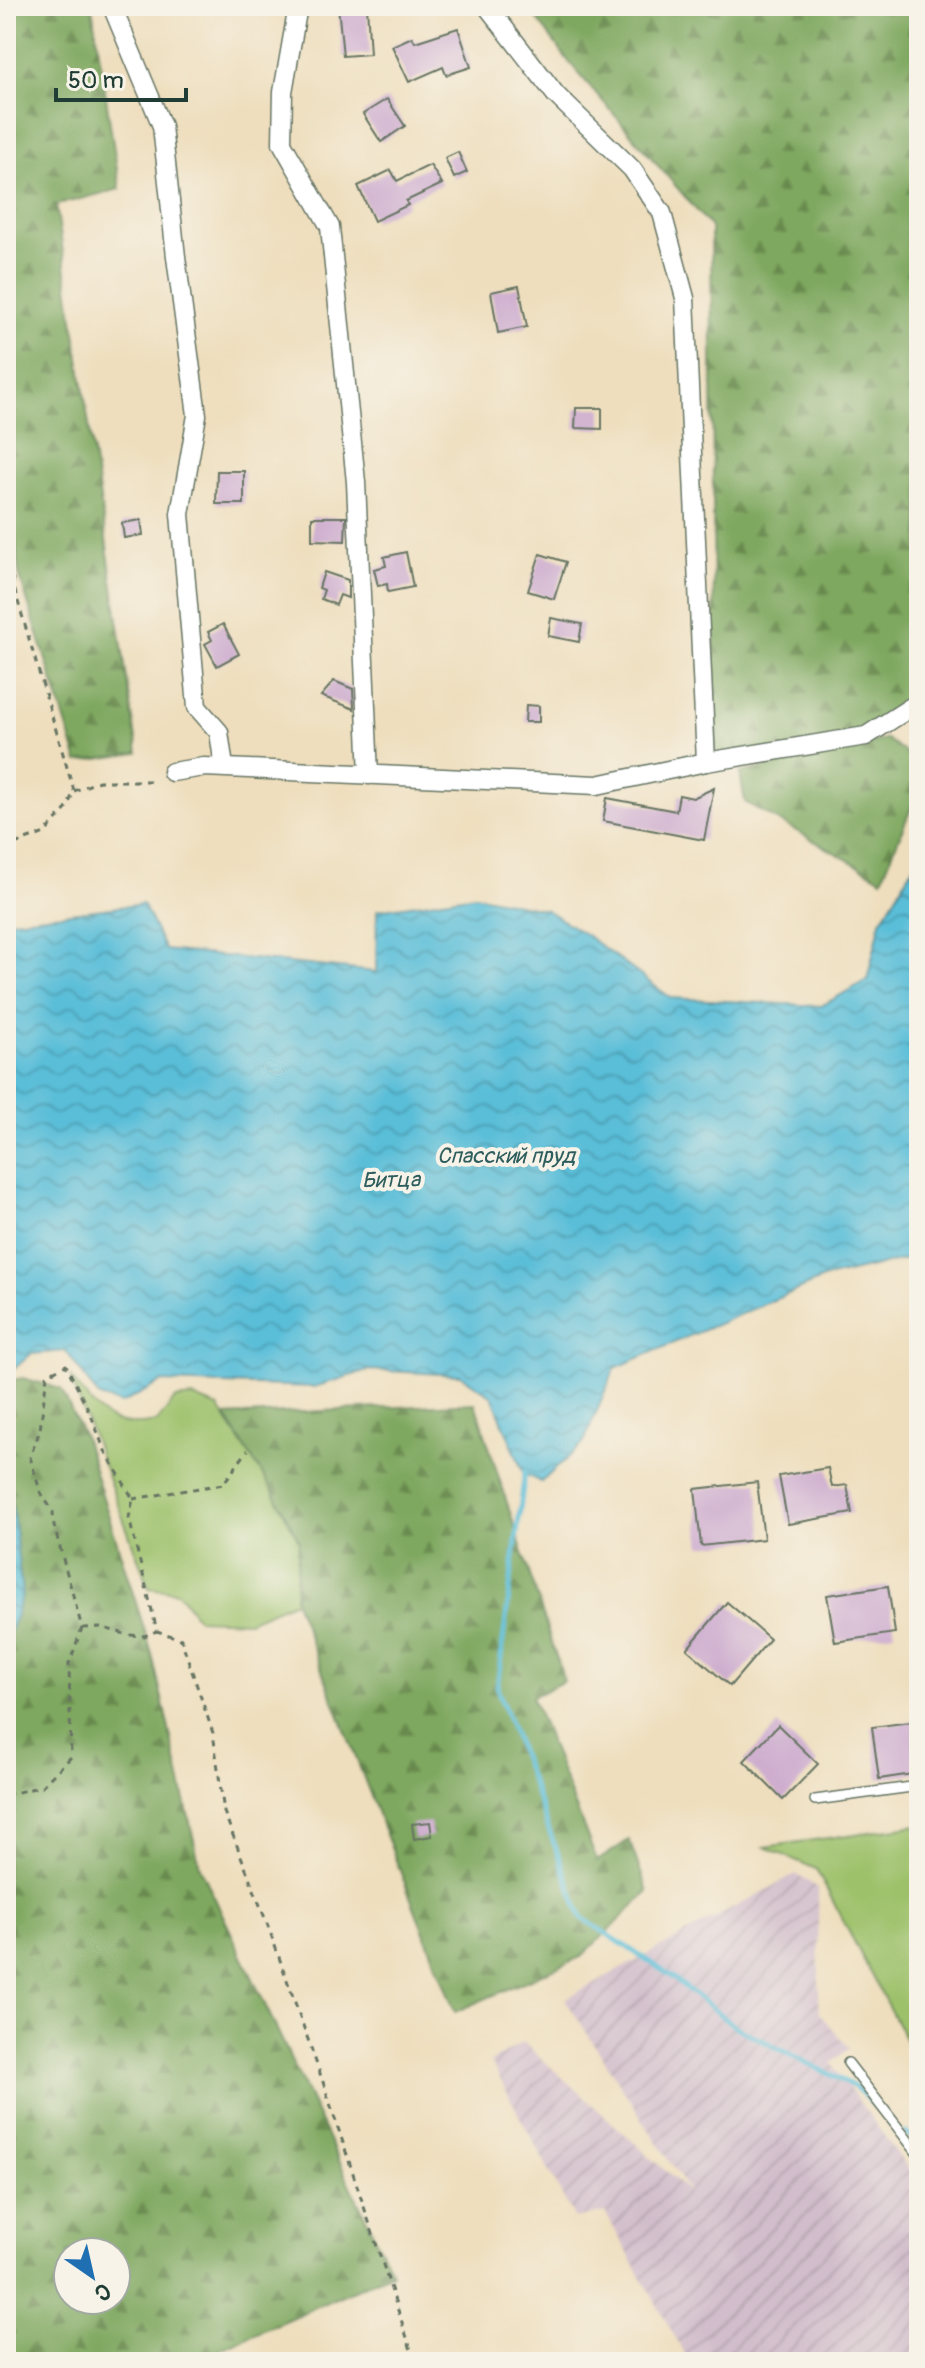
<svg xmlns="http://www.w3.org/2000/svg" width="925" height="2368" viewBox="0 0 925 2368" font-family="Pangolin,sans-serif">
<style>
.industrial{fill:url(#industrial-furrows)}
.green{fill:#9dc16a;stroke:#5e7f4f;stroke-width:2}
.forest{fill:url(#forest-firs);stroke:#4e7249;stroke-width:2;fill-rule:evenodd}
.water{fill:url(#water-waves);stroke:#3c7e86;stroke-width:2}
.lines{fill:none;stroke-linecap:round;stroke-linejoin:round}
.stream{stroke:#5abed8;stroke-width:5}
.building{fill:#ceadcf}
.lane-casing{stroke:#677564;stroke-width:12}
.street-casing{stroke:#677564;stroke-width:21}
.path{stroke:#677564;stroke-width:3;stroke-dasharray:6 6;stroke-linecap:butt}
.lane{stroke:#fff;stroke-width:9}
.street{stroke:#fff;stroke-width:18}
.labels{text-anchor:middle;dominant-baseline:central;stroke-width:8;stroke-linejoin:round;paint-order:stroke}
.water-label{font-size:22px;font-style:italic;fill:#2e5d5d;stroke:#f7f3e8}
</style>
<defs>
<pattern id="industrial-furrows" width="10" height="10" patternUnits="userSpaceOnUse" patternTransform="scale(2)"><rect width="10" height="10" fill="#d1bdcb"/><path d="M-1 1l2-2M0 10L10 0M9 11l2-2" fill="none" stroke="#b3a3af"/></pattern>
<pattern id="forest-firs" width="22" height="20" patternUnits="userSpaceOnUse" patternTransform="scale(2)"><rect width="22" height="20" fill="#7ea75e"/><path d="M5 1l3.5 6h-7zM16 11l3.5 6h-7z" fill="#67894e"/></pattern>
<pattern id="water-waves" width="16" height="10" patternUnits="userSpaceOnUse" patternTransform="scale(2)"><rect width="16" height="10" fill="#5abed8"/><path d="M0 5q4-4 8 0t8 0" fill="none" stroke="#4a9cb0"/></pattern>
</defs>
<rect width="100%" height="100%" fill="#f7f3e8"/>
<filter id="ink" filterUnits="userSpaceOnUse"><feTurbulence type="fractalNoise" baseFrequency=".0125" numOctaves="2"/><feDisplacementMap in="SourceGraphic" scale="16" xChannelSelector="R" yChannelSelector="G"/><feConvolveMatrix kernelMatrix="1 2 1 2 8 2 1 2 1" color-interpolation-filters="sRGB"/></filter>
<filter id="wash" filterUnits="userSpaceOnUse"><feTurbulence type="fractalNoise" baseFrequency=".006" numOctaves="4" result="noise"/><feDisplacementMap in="SourceGraphic" scale="32" xChannelSelector="R" yChannelSelector="G"/><feGaussianBlur stdDeviation="1.8" result="paint"/><feColorMatrix in="noise" values="0 0 0 0 0 0 0 0 0 0 0 0 0 0 0 0 0 1.4 0 .05"/><feComposite in="paint" operator="in"/></filter>
<g filter="url(#wash)">
<rect width="100%" height="100%" fill="#eedebd"/>
<polygon class="industrial" points="796,1874 818,1888 819,2012 849,2048 831,2063 919,2184 919,2362 689,2362 605,2212 575,2219 491,2062 523,2042 690,2193 565,1999"/>
<g class="green">
<path d="M70,1376C100,1414 106,1431 157,1422L175,1399L193,1397L218,1407L272,1489L299,1541L295,1601L248,1621L198,1619L178,1592L149,1588Z"/>
<polygon points="919,1825 919,2065 816,1869 765,1847"/>
</g>
<g class="forest">
<polygon points="6,6 92,6 120,189 56,205 138,753 78,762 19,574 6,462"/>
<polygon points="527,6 919,6 919,692 856,737 715,768 711,227 570,63"/>
<polygon points="886,739 919,762 919,789 882,879 745,802 740,773"/>
<path d="M23,1378L61,1389L84,1437L152,1654L200,1867L392,2273L192,2362H6V1646L22,1594L6,1448V1381ZM68,2252H116V2300H68Z"/>
<polygon points="475,1403 564,1681 532,1697 597,1861 629,1840 648,1892 581,1957 455,2012 295,1601 299,1540 272,1489 225,1416"/>
</g>
<g class="water">
<polygon points="919,842 919,1256 825,1278 615,1368 583,1444 541,1482 524,1474 492,1396 460,1375 369,1370 314,1387 162,1382 121,1404 99,1397 66,1351 31,1354 6,1376 6,921 143,904 165,950 376,972 377,910 475,895 546,910 586,935 671,998 821,1006 867,980 881,921 915,864"/>
<polygon points="6,1448 22,1594 6,1646"/>
</g>
<g class="lines">
<g class="stream">
<polyline points="525,1471 497,1688 581,1917 671,1976 736,2027 855,2087 878,2108"/>
<polyline points="906,2133 913,2139 919,2141"/>
</g>
</g>
<g id="blocks">
<g class="building">
<polygon points="338,6 367,6 370,54 343,56"/>
<polygon points="458,28 471,67 446,75 443,67 409,82 392,46 412,37 415,42"/>
<polygon points="387,99 405,126 381,142 363,114"/>
<polygon points="458,152 467,172 454,178 445,158"/>
<polygon points="430,165 442,184 406,201 408,205 374,221 358,186 391,170 397,181"/>
<polygon points="519,286 527,327 498,333 491,292"/>
<polygon points="576,408 602,408 602,429 575,428"/>
<polygon points="217,471 244,471 244,504 216,504"/>
<polygon points="312,517 346,517 345,541 312,540"/>
<polygon points="141,520 143,535 124,538 122,523"/>
<polygon points="406,552 413,587 388,592 387,584 378,586 374,569 386,566 384,557"/>
<polygon points="540,554 566,562 554,599 528,591"/>
<polygon points="324,572 348,580 348,598 340,595 336,605 321,599 324,590 319,588"/>
<polygon points="551,618 582,624 579,642 548,636"/>
<polygon points="223,624 239,654 217,666 205,644 212,640 208,632"/>
<polygon points="334,681 353,689 354,709 321,696"/>
<polygon points="526,705 539,706 539,722 525,722"/>
<polygon points="714,788 704,840 603,821 607,798 676,811 679,795 693,798"/>
<polygon points="828,1468 832,1487 847,1485 852,1513 788,1524 779,1476"/>
<polygon points="757,1482 764,1539 701,1546 695,1489"/>
<polygon points="888,1586 895,1633 835,1642 827,1595"/>
<polygon points="727,1602 770,1639 730,1686 687,1649"/>
<polygon points="919,1721 919,1773 879,1779 872,1727"/>
<polygon points="778,1725 818,1764 783,1800 744,1761"/>
<polygon points="430,1822 432,1836 414,1839 412,1824"/>
</g>
</g>
</g>
<g filter="url(#ink)">
<use href="#blocks" fill-opacity="0" stroke="#677564" stroke-width="2"/>
<g class="lines">
<defs>
<g id="lane">
<polyline points="815,1800 919,1786"/>
<polyline points="848,2063 919,2155"/>
</g>
<g id="street">
<polyline points="112,6 162,126 176,257 197,415 180,514 197,707 219,732 224,767"/>
<polyline points="298,6 283,92 282,143 330,227 356,482 369,775"/>
<polyline points="487,6 556,95 632,169 662,213 685,298 706,762"/>
<polyline points="172,772 204,767 597,785 706,762 866,736 919,702"/>
</g>
</defs>
<use href="#lane" class="lane-casing"/>
<use href="#street" class="street-casing"/>
<g class="path">
<polyline points="6,530 14,588 74,791 67,808 45,833 6,847"/>
<polyline points="74,791 99,781 156,781"/>
<polyline points="133,1499 223,1484 248,1450"/>
<polyline points="83,1628 100,1627 129,1635 144,1636 157,1631"/>
<polyline points="6,1795 42,1786 71,1757 69,1664 82,1628 54,1526 53,1512 40,1491 30,1457 40,1430 47,1375 66,1365 91,1415 104,1449 133,1499 129,1518 157,1631 181,1639 213,1733 224,1812 268,1926 323,2082 415,2362"/>
</g>
<use href="#lane" class="lane"/>
<use href="#street" class="street"/>
</g>
</g>
<g class="labels">
<g class="water-label">
<text x="506" y="1156">Спасский пруд</text>
<text transform="translate(391 1180) rotate(-1)">Битца</text>
</g>
</g>
<rect width="925" height="2368" fill="none" stroke="#f7f3e8" stroke-width="32"/>
<g transform="translate(92 2276) rotate(146)"><circle r="38" fill="#f7f3e8" stroke="#a1aaa0" stroke-width="2"/>
<path d="M0-6L14 30L0 20L-14 30Z" fill="#1f6fb2"/>
<text y="-12" font-size="22" font-weight="bold" text-anchor="middle" fill="#1f3d34">С</text>
</g>
<path d="M56 88v12h130v-12" fill="none" stroke="#1f3d34" stroke-width="4"/>
<text x="68" y="88" font-size="24" fill="#1f3d34" stroke="#f7f3e8" stroke-width="6" paint-order="stroke">50 m</text>
</svg>
